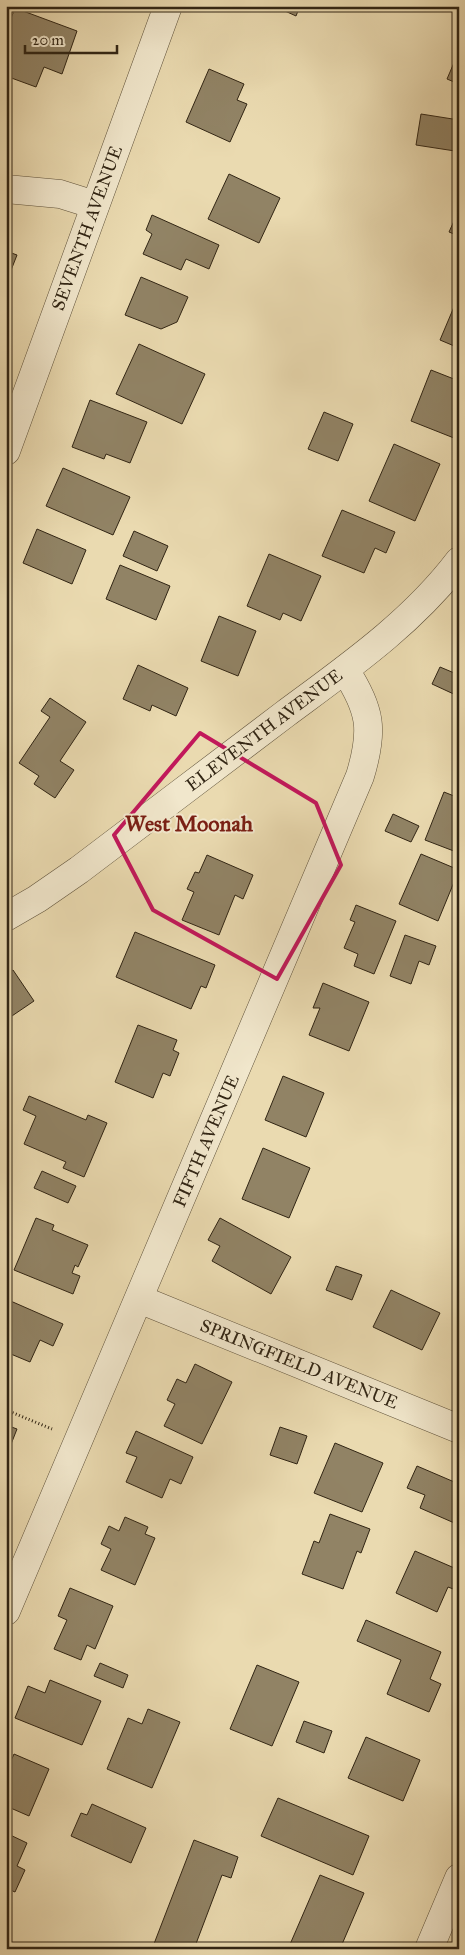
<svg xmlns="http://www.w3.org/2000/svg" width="465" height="1955" viewBox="0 0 465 1955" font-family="'IM FELL Great Primer',serif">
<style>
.building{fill:#918365;stroke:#312514}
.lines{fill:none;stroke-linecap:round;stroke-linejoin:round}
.minor-casing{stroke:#5f523b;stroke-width:29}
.path{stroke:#312514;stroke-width:3;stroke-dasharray:1 2.5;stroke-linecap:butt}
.minor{stroke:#f1e7cc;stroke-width:28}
.marked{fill:none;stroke:#c2185b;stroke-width:4;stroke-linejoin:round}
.labels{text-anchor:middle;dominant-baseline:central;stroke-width:4;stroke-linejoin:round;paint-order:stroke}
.street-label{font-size:18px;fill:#312514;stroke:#f1e7cc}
.district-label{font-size:22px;font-weight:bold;fill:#7a1f14;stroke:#f1e7cc}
</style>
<rect width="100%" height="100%" fill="#eadab0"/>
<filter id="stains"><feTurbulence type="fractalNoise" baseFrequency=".004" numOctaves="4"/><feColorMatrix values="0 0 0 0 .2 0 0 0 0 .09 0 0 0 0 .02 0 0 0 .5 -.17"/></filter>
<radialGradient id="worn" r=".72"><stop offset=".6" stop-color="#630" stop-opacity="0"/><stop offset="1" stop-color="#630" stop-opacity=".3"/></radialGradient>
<g class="building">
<polygon points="274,6 300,6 296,16"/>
<polygon points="15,8 77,31 62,74 44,67 36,87 6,76 6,58 9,51 6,50 6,31"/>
<polygon points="459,51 459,84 447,79"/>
<polygon points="209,69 244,84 237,100 247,104 230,142 186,122"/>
<polygon points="421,114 459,120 455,151 416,145"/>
<polygon points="229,174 280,198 259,243 208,219"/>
<polygon points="459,210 459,236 449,232"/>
<polygon points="152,215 219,245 209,269 186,259 181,270 143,254 152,234 146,230"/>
<polygon points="6,251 17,255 6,283"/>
<polygon points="141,277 188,297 177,322 161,329 125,315"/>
<polygon points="459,295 459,348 440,340"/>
<polygon points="139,344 205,374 182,424 116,394"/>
<polygon points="431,370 459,381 459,440 411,421"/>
<polygon points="90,400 147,422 130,463 106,454 104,459 72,447"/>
<polygon points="324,412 353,424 338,461 308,449"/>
<polygon points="394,444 440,464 415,521 369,501"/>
<polygon points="63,468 130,497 113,535 46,506"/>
<polygon points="342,510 395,532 386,553 375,548 364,573 322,556"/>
<polygon points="37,529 86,550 72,584 23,563"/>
<polygon points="134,531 168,546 157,571 123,556"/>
<polygon points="269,554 321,576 301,621 283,613 280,620 247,606"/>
<polygon points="120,565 170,586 156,620 106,599"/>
<polygon points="219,616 256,631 238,676 201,661"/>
<polygon points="138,665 188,688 176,716 152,705 150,711 123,699"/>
<polygon points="440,667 459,675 458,696 432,684"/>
<polygon points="50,698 86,722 60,761 74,770 55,798 34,784 39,776 19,763 50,717 41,711"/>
<polygon points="444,792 459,798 459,853 425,840"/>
<polygon points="393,814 419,826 411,842 385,831"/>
<polygon points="421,854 459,870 438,921 399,904"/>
<polygon points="207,855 253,875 243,899 235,895 219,935 182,920 194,892 187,889 195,872 199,873"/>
<polygon points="356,905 396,921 374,974 354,966 358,954 344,948 355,922 350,920"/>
<polygon points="135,932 215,965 206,988 201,986 191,1009 116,977"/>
<polygon points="405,935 436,946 429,965 419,961 411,984 390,976"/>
<polygon points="13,970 34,1001 6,1020 6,974"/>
<polygon points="323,983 369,1002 349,1051 309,1035 320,1008 313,1008"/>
<polygon points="138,1025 177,1040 173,1050 179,1053 170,1076 163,1073 153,1098 115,1082"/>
<polygon points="283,1076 324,1093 306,1137 265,1120"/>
<polygon points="29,1096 86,1120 88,1115 107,1123 84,1177 63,1168 66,1162 24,1144 36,1116 23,1110"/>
<polygon points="263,1148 310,1168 289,1218 242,1199"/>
<polygon points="42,1171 76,1186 68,1203 34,1188"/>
<polygon points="36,1218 54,1225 52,1230 88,1245 78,1267 75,1265 72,1273 80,1276 73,1294 14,1270"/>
<polygon points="220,1218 291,1257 271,1294 212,1261 220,1246 208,1240"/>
<polygon points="336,1266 362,1275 352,1300 326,1290"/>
<polygon points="391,1290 440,1313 422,1350 373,1327"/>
<polygon points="6,1299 63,1324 53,1346 40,1340 30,1362 6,1352"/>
<polygon points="195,1364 232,1382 202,1444 164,1426 175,1404 167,1400 177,1379 186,1383"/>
<polygon points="6,1425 17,1429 6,1457"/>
<polygon points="280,1427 307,1436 297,1464 270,1455"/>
<polygon points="136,1431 193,1457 181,1484 170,1479 162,1498 126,1482 137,1457 126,1453"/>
<polygon points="335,1443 383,1463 362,1512 314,1493"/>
<polygon points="417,1466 459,1484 459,1525 420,1508 425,1495 407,1488"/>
<polygon points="330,1514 370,1529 361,1553 357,1551 343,1589 302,1574 314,1541 319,1543"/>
<polygon points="125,1517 148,1527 145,1534 155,1538 135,1585 101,1570 111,1549 101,1544 109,1526 119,1531"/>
<polygon points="415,1551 459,1570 459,1583 456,1590 448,1587 437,1612 396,1593"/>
<polygon points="70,1588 113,1606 95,1649 87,1645 81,1660 54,1649 67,1620 58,1616"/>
<polygon points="366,1620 441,1652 430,1679 441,1684 429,1712 387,1694 401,1660 357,1641"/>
<polygon points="100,1663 128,1675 123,1688 94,1676"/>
<polygon points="257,1665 299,1682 272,1746 230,1729"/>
<polygon points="50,1680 101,1701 82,1745 15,1718 28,1686 45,1693"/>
<polygon points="148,1709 180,1722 152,1788 107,1769 128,1718 142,1724"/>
<polygon points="304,1721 332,1731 324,1753 296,1742"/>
<polygon points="366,1737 420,1760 403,1801 348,1778"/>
<polygon points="14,1754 49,1769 29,1816 6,1806 6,1772"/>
<polygon points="278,1798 369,1836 353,1875 261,1836"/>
<polygon points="92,1804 146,1828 131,1863 71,1836 81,1813 87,1815"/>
<polygon points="6,1833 27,1843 17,1866 25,1870 15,1892 6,1888"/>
<polygon points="194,1840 238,1857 231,1878 222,1875 194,1949 152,1949"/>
<polygon points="320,1875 364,1893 340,1949 288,1949"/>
</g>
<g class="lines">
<defs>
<g id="minor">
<polyline points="6,189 60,194 95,205"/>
<polyline points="6,451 168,6"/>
<path d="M6,917L37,899L79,870C148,818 216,766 285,714C347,668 412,623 459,561"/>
<polyline points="139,1299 459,1429"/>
<path d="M6,1611L360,776C374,730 371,710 345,670"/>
<polyline points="429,1949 459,1878"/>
</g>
</defs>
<use href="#minor" class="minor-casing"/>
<polyline class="path" points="6,1410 52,1429"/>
<use href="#minor" class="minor"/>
</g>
<path class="marked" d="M200,733L316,803L341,865L277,979L153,910L114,835Z"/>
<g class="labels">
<g class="street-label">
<text transform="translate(87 228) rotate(-70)">SEVENTH AVENUE</text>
<text transform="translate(264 730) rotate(-37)">ELEVENTH AVENUE</text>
<text transform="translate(206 1141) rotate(-67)">FIFTH AVENUE</text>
<text transform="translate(299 1364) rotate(22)">SPRINGFIELD AVENUE</text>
</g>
<g class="district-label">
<text x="189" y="823">West Moonah</text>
</g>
</g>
<rect width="465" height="1955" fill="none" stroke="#eadab0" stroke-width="25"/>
<rect x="8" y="8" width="450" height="1940" fill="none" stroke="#312514" stroke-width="2.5"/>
<rect x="12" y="12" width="440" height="1930" fill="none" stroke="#312514"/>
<path d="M25 45v8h92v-8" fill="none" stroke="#312514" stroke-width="2.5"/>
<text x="32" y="45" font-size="15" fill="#312514" stroke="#f1e7cc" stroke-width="4" paint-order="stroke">20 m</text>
<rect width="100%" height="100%" filter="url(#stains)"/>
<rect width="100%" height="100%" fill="url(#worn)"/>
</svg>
